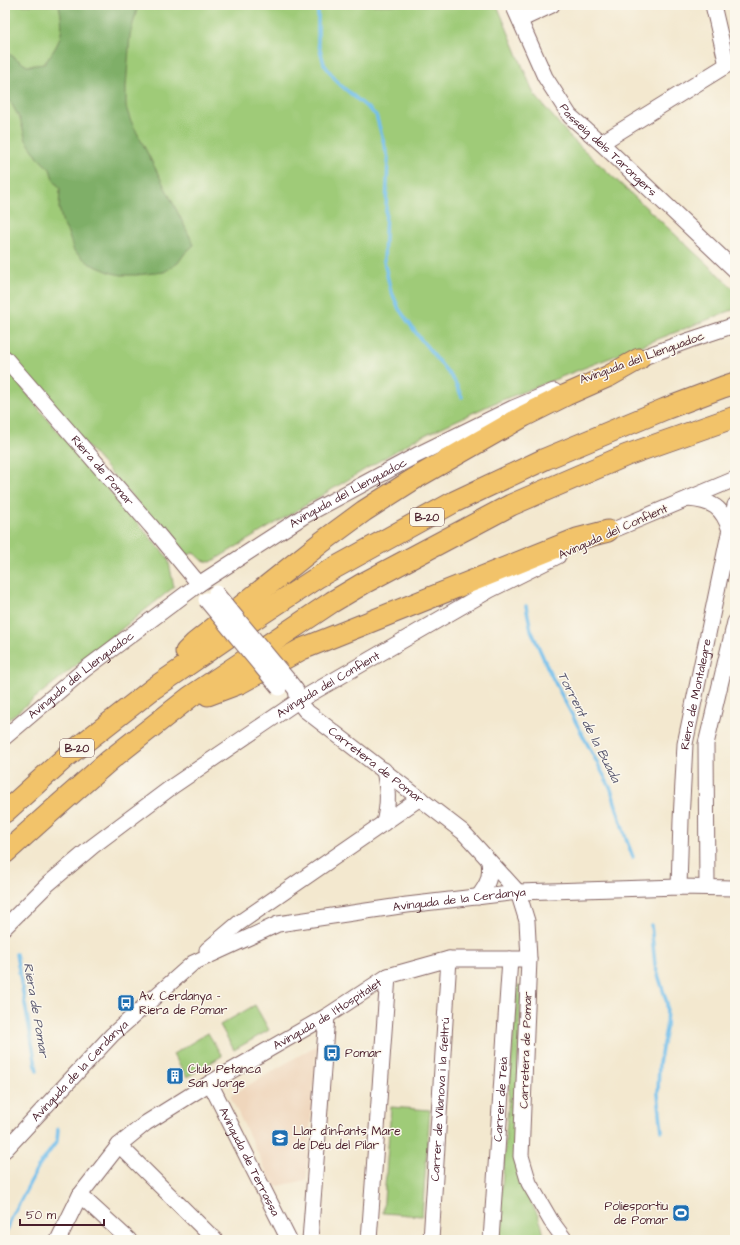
<svg xmlns="http://www.w3.org/2000/svg" width="740" height="1245" viewBox="0 0 740 1245" font-family="'Architects Daughter',sans-serif">
<style>
.built{fill:#efd6bc}
.green{fill:#9fcb78;stroke:#747552}
.forest{fill:#7faf68;stroke:#64674a}
.lines{fill:none;stroke-linecap:round;stroke-linejoin:round}
.stream{stroke:#72bfec;stroke-width:3.5}
.minor-casing{stroke:#856564;stroke-width:17}
.highway-casing{stroke:#856564;stroke-width:23}
.minor{stroke:#fff;stroke-width:15}
.highway{stroke:#f2c36a;stroke-width:21}
.minor-bridge-casing{stroke:#856564;stroke-width:17;stroke-linecap:butt}
.minor-bridge{stroke:#fff;stroke-width:15}
.labels{text-anchor:middle;dominant-baseline:central;stroke-width:3;stroke-linejoin:round;paint-order:stroke}
.shield{fill:#fbf7ec;stroke:#7f6065;stroke-width:1}
.shield-label{font-size:11px;font-weight:bold;fill:#4a1f2b}
.street-label{font-size:12px;fill:#4a1f2b;stroke:#fbf7ec}
.poi-label{font-size:12px;fill:#4a1f2b;stroke:#fbf7ec;text-anchor:start}
.water-label{font-size:13px;font-style:italic;fill:#58576f;stroke:#fbf7ec}
</style>
<rect width="100%" height="100%" fill="#fbf7ec"/>
<filter id="ink" filterUnits="userSpaceOnUse"><feTurbulence type="fractalNoise" baseFrequency=".025" numOctaves="2"/><feDisplacementMap in="SourceGraphic" scale="8" xChannelSelector="R" yChannelSelector="G"/><feConvolveMatrix kernelMatrix="1 2 1 2 8 2 1 2 1" color-interpolation-filters="sRGB"/></filter>
<filter id="wash" filterUnits="userSpaceOnUse"><feTurbulence type="fractalNoise" baseFrequency=".012" numOctaves="4" result="noise"/><feDisplacementMap in="SourceGraphic" scale="16" xChannelSelector="R" yChannelSelector="G"/><feGaussianBlur stdDeviation="0.9" result="paint"/><feColorMatrix in="noise" values="0 0 0 0 0 0 0 0 0 0 0 0 0 0 0 0 0 1.4 0 .05"/><feComposite in="paint" operator="in"/></filter>
<g filter="url(#wash)">
<rect width="100%" height="100%" fill="#f3e8cf"/>
<polygon class="built" points="317,1045 306,1180 274,1187 230,1096"/>
<g class="green">
<path d="M5,5H497L534,94L571,138L735,290V309L492,404L414,440L211,562C203,561 198,559 194,552L189,555L182,553L55,410L5,350Z"/>
<polygon points="5,365 43,414 168,558 174,587 5,722"/>
<path d="M517,985H520L521,987L515,1158C517,1169 519,1178 524,1188C532,1207 543,1218 544,1240H498Z"/>
<polygon points="255,1005 269,1030 234,1050 220,1025"/>
<polygon points="208,1033 222,1056 187,1077 173,1054"/>
<polygon points="391,1107 430,1110 422,1216 383,1213"/>
</g>
<path class="forest" d="M59,5H142L137,9L130,35L126,87V107L130,119L173,203L194,245L185,253L178,263L164,272L136,275H122L112,273L90,264L74,251L68,233L63,224L59,208L60,189L53,179L50,169L39,159L26,140L20,119L5,92V51L27,66L44,64C61,41 65,34 59,5Z"/>
<g class="lines">
<g class="stream">
<polyline points="319,5 318,11 318,42 324,64 338,83 376,115 383,140 388,158 384,261 390,288 399,309 419,337 454,380 462,397"/>
<polyline points="526,606 531,630 550,673 611,789 626,839 633,857"/>
<polyline points="651,925 655,965 667,1003 666,1029 659,1063 658,1094 662,1131"/>
<polyline points="16,954 37,1071"/>
<polyline points="5,1234 11,1219 37,1169 57,1141 58,1129"/>
</g>
</g>
</g>
<g filter="url(#ink)">
<g class="lines">
<defs>
<g id="minor">
<path id="s1" d="M513,5L545,77L570,116L601,143L735,270"/>
<polyline points="713,5 727,65"/>
<polyline points="520,20 552,5"/>
<polyline points="601,143 735,60"/>
<path id="s2" d="M5,358L151,526L199,584"/>
<polyline points="630,362 690,340 735,325"/>
<path d="M688,499C713,501 722,507 730,530"/>
<polyline points="599,536 735,479"/>
<path id="s3" d="M289,681L296,690L298,701L305,710L463,832L518,892L527,921L529,959L521,1156L529,1183L551,1221L565,1240"/>
<path id="s4" d="M5,737L84,670L199,584L304,516L417,455L513,408L554,391"/>
<path d="M384,823C389,802 388,791 384,770"/>
<path id="s5" d="M679,887L681,820L685,744L735,505"/>
<polyline points="707,887 706,744 735,622"/>
<path d="M478,897C488,884 491,877 489,861"/>
<path id="s6" d="M5,927L48,884L93,846L173,786L298,701L490,590L558,556"/>
<polyline points="207,950 239,923 420,798"/>
<path id="s7" d="M210,1083L289,1240"/>
<polyline points="119,1145 215,1240"/>
<path id="s8" d="M5,1150L112,1035L193,963L278,924L407,905L518,892L679,887L735,888"/>
<polyline points="80,1195 129,1240"/>
<path id="s9" d="M58,1240L80,1195L119,1145L146,1123L210,1083L327,1016L388,976L449,959H529"/>
<polyline points="310,1240 327,1016"/>
<polyline points="369,1240 388,976"/>
<path id="s10" d="M431,1240L449,959"/>
<path id="s11" d="M491,1240L510,959"/>
</g>
<g id="highway">
<polyline points="186,652 195,643 322,542 364,511 414,479 524,416 566,395 609,376 639,359"/>
<polyline points="208,695 240,683 302,649 577,539 608,531"/>
<polyline points="5,812 67,756 154,688 260,615 318,577 454,502 545,459 665,409 723,387 735,383"/>
<polyline points="5,853 53,810 110,760 190,697 332,602 364,583 511,505 627,455 735,417"/>
</g>
</defs>
<use href="#minor" class="minor-casing"/>
<use href="#highway" class="highway-casing"/>
<use href="#minor" class="minor"/>
<use href="#highway" class="highway"/>
<defs>
<g id="minor-bridge">
<polyline points="216,593 289,681"/>
<polyline points="206,600 279,688"/>
</g>
</defs>
<use href="#minor-bridge" class="minor-bridge-casing"/>
<use href="#minor-bridge" class="minor-bridge"/>
</g>
</g>
<defs>
<symbol id="bus-square" viewBox="-11 -11 22 22"><rect x="-9" y="-9" width="18" height="18" rx="4" fill="#1f6fb2" stroke="#fbf7ec"/><path d="M-5-6H5V4H4V6H2V4H-2V6H-4V4H-5ZM-3.5-4V0h7V-4ZM-3.5 1.2v1.5H-2V1.2ZM2 1.2v1.5H3.5V1.2Z" fill="#fff"/></symbol>
<symbol id="building-square" viewBox="-11 -11 22 22"><rect x="-9" y="-9" width="18" height="18" rx="4" fill="#1f6fb2" stroke="#fbf7ec"/><path d="M-4-6H4V6H1V3H-1V6H-4ZM-2.5-4.3h1.7v1.8h-1.7ZM.8-4.3h1.7v1.8H.8ZM-2.5-1h1.7V.8h-1.7ZM.8-1h1.7V.8H.8Z" fill="#fff"/></symbol>
<symbol id="school-square" viewBox="-11 -11 22 22"><rect x="-9" y="-9" width="18" height="18" rx="4" fill="#1f6fb2" stroke="#fbf7ec"/><path d="M0-5L7-2L0 1L-7-2ZM-4 1L0 2.5L4 1V4Q0 6-4 4Z" fill="#fff"/></symbol>
<symbol id="stadium-square" viewBox="-11 -11 22 22"><rect x="-9" y="-9" width="18" height="18" rx="4" fill="#1f6fb2" stroke="#fbf7ec"/><path d="M0-5a6.5 5 0 1 0 0 10a6.5 5 0 1 0 0-10ZM-3.5-1.8h7v3.6h-7Z" fill="#fff"/></symbol>
</defs>
<g fill-rule="evenodd">
<use href="#bus-square" x="116" y="993" width="20" height="20"/>
<use href="#bus-square" x="322" y="1043" width="20" height="20"/>
<use href="#building-square" x="165" y="1066" width="20" height="20"/>
<use href="#school-square" x="270" y="1128" width="20" height="20"/>
<use href="#stadium-square" x="671" y="1203" width="20" height="20"/>
</g>
<g class="labels">
<g class="shield">
<rect x="410" y="508" width="34" height="18" rx="3"/>
<rect x="60" y="739" width="34" height="18" rx="3"/>
</g>
<g class="shield-label">
<text x="427" y="517">B-20</text>
<text x="77" y="748">B-20</text>
</g>
<g class="street-label">
<text stroke="none"><textPath href="#s1" startOffset="176">Passeig dels Tarongers</textPath></text>
<text transform="translate(642 358) rotate(-20)">Avinguda del Llenguadoc</text>
<text stroke="none"><textPath href="#s2" startOffset="149">Riera de Pomar</textPath></text>
<text stroke="none"><textPath href="#s4" startOffset="422">Avinguda del Llenguadoc</textPath></text>
<text transform="translate(613 532) rotate(-24)">Avinguda del Conflent</text>
<text stroke="none"><textPath href="#s4" startOffset="98">Avinguda del Llenguadoc</textPath></text>
<text stroke="none"><textPath href="#s6" startOffset="405">Avinguda del Conflent</textPath></text>
<text stroke="none"><textPath href="#s5" startOffset="194">Riera de Montalegre</textPath></text>
<text stroke="none"><textPath href="#s3" startOffset="124">Carretera de Pomar</textPath></text>
<text stroke="none"><textPath href="#s8" startOffset="542">Avinguda de la Cerdanya</textPath></text>
<text stroke="none"><textPath href="#s9" startOffset="360">Avinguda de l'Hospitalet</textPath></text>
<text transform="translate(526 1050) rotate(-88)">Carretera de Pomar</text>
<text stroke="none"><textPath href="#s8" startOffset="109">Avinguda de la Cerdanya</textPath></text>
<text stroke="none"><textPath href="#s10" startOffset="141">Carrer de Vilanova i la Geltrú</textPath></text>
<text stroke="none"><textPath href="#s11" startOffset="141">Carrer de Teià</textPath></text>
<text stroke="none"><textPath href="#s7" startOffset="88">Avinguda de Terrassa</textPath></text>
</g>
<g class="poi-label">
<text x="139" y="996">Av. Cerdanya -<tspan x="139" dy="14">Riera de Pomar</tspan></text>
<text x="345" y="1053">Pomar</text>
<text x="188" y="1069">Club Petanca<tspan x="188" dy="14">San Jorge</tspan></text>
<text x="293" y="1131">Llar d'infants Mare<tspan x="293" dy="14">de Déu del Pilar</tspan></text>
<text x="668" y="1206" text-anchor="end">Poliesportiu<tspan x="668" dy="14">de Pomar</tspan></text>
</g>
<g class="water-label">
<text transform="translate(589 727) rotate(63)">Torrent de la Buada</text>
<text transform="translate(36 1010) rotate(80)">Riera de Pomar</text>
</g>
</g>
<rect width="740" height="1245" fill="none" stroke="#fbf7ec" stroke-width="20"/>
<path d="M20 1219v6h84v-6" fill="none" stroke="#4a1f2b" stroke-width="2"/>
<text x="26" y="1219" font-size="12" fill="#4a1f2b" stroke="#fbf7ec" stroke-width="3" paint-order="stroke">50 m</text>
</svg>
